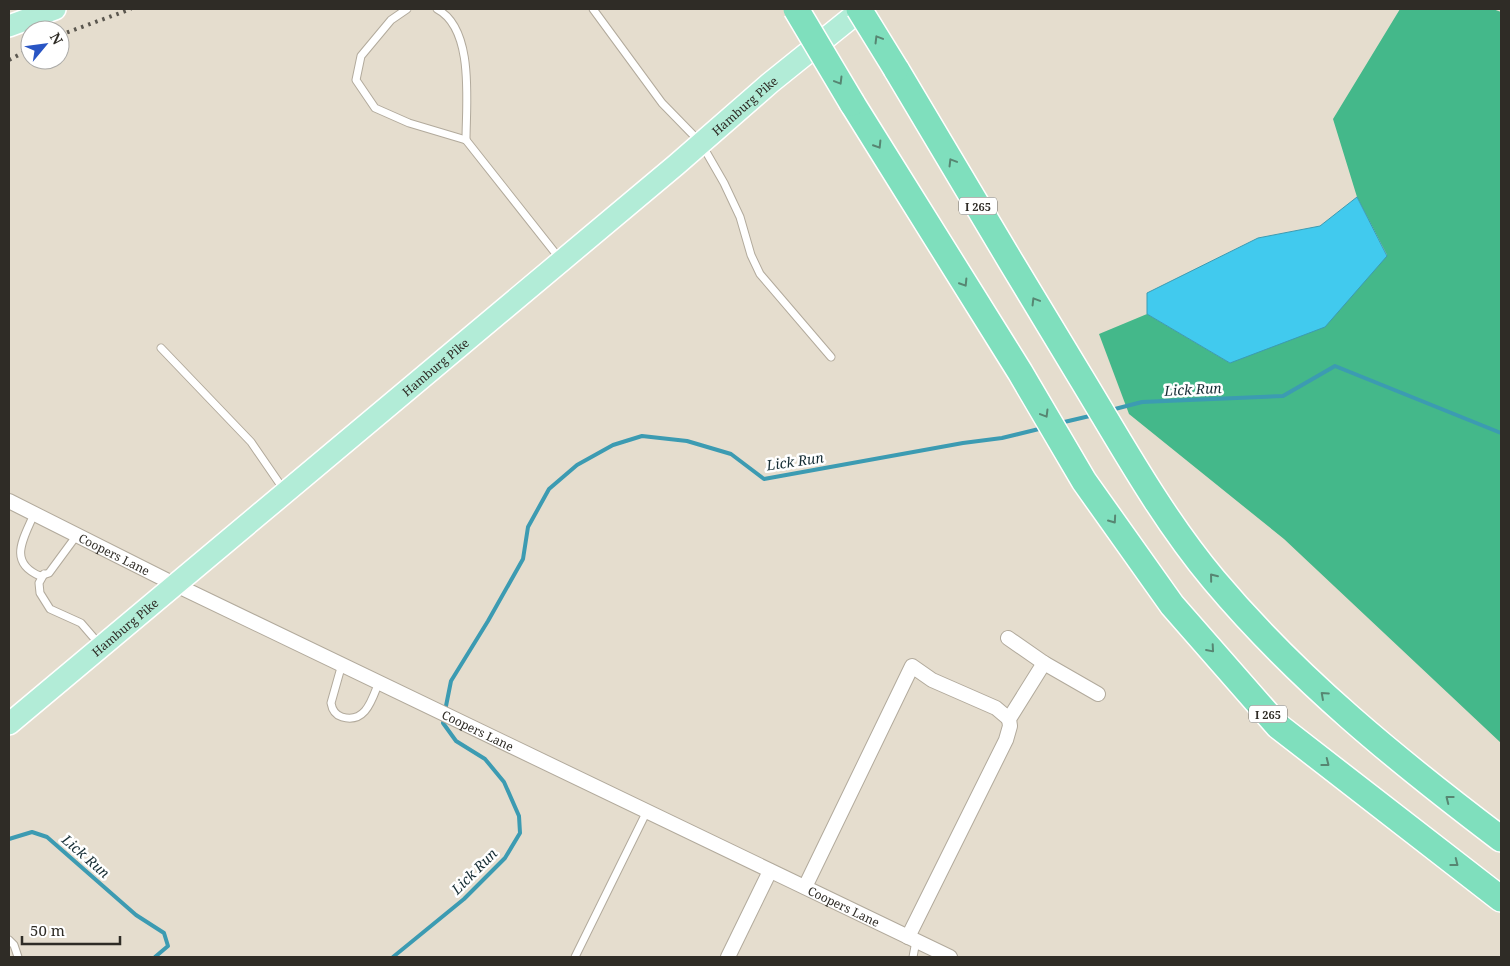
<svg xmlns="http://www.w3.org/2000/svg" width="1510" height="966" viewBox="0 0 1510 966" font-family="'Noto Serif',serif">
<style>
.forest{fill:#44b88a}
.water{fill:#41caee;stroke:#3c9bb2}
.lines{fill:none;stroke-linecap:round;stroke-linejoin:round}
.stream{stroke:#3c9bb2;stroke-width:4}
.service-casing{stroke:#b2aa9c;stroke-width:9}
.minor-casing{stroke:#b2aa9c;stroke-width:16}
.primary-casing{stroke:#fff;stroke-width:24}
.motorway-casing{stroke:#fff;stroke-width:28}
.service{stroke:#fff;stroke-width:7}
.minor{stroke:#fff;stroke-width:14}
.primary{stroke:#b2ecd7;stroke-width:21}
.motorway{stroke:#7fdfbd;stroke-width:25}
.rail{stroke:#5b574f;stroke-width:4;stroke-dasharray:2.5 5;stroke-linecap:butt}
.motorway-bridge-casing{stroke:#fff;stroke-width:28;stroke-linecap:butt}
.motorway-bridge{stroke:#7fdfbd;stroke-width:25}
.oneway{stroke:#578672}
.labels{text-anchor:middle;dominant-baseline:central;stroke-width:5;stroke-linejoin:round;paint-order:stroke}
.shield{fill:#fff;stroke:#6d6b67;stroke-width:1}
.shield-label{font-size:11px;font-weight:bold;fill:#2f2c26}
.street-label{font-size:12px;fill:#2f2c26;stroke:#fff}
.water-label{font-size:14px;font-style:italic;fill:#172e35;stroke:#fff}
</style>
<rect width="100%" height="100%" fill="#e5ddce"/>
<polygon class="forest" points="1400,9 1493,9 1501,12 1501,743 1284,539 1129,414 1099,334 1147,314 1230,363 1387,255 1357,197 1333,119"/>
<polygon class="water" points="1357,197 1387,256 1325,327 1230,363 1147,314 1147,293 1258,238 1320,226"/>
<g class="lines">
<g class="stream">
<polyline points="1111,410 1142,402 1283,396 1335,366 1501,433"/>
<polyline points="1060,423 1094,415"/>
<polyline points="445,711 451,681 488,621 523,559 528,527 549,489 577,465 613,445 642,436 687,441 731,454 764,479 963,443 1002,438 1043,428"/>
<polyline points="9,839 32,832 47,837 136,915 164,933 168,946 155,957"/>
<polyline points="393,957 464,899 505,858 520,833 519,816 504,782 485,759 456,741 443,723 444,718"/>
</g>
<defs>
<g id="service">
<polyline points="407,9 391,20 361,56 356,80 375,108 409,123 466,140 560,259"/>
<path d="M437,9C475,29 466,104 466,140"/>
<polyline points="593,9 662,103 701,143 724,183 740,217 751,255 760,274 831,357"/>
<polyline points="161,348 251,442 284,490"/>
<path d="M34,514C24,538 7,562 40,576L49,573L77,535"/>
<polyline points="44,574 39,583 40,593 50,609 81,623 100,645"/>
<path d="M342,664L331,703C332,709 335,715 342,717C366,724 372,699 379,682"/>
<polyline points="9,940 14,945 18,957"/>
<polyline points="575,957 647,811"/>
<polyline points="913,957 916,941"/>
</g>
<g id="minor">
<path id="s1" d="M9,501L176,585L950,957"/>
<polyline points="1008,638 1044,663 1098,694"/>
<polyline points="805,887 912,666 932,680 996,708 1009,719"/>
<polyline points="908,937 1006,740 1010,726 1009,719 1044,663"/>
<polyline points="728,957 770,871"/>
</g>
<g id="primary">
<polyline points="9,26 55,9"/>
<path id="s2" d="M9,724L676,165L770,83L862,9"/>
</g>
<g id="motorway">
<path d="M896,69C957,172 1018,274 1080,376C1122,445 1162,518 1214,580C1298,680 1398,761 1501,839"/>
<polyline points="852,103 1020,372 1084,481 1172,605 1278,726 1501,899"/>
</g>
</defs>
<use href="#service" class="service-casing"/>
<use href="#minor" class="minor-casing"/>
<use href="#primary" class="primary-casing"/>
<use href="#motorway" class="motorway-casing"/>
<use href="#service" class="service"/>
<use href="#minor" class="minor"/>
<use href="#primary" class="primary"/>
<use href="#motorway" class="motorway"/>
<g class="rail">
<polyline points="60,35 131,9"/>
<polyline points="9,60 30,49"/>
</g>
<defs>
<g id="motorway-bridge">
<polyline points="796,9 852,103"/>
<polyline points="859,9 896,69"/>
</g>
</defs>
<use href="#motorway-bridge" class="motorway-bridge-casing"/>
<use href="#motorway-bridge" class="motorway-bridge"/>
</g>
<defs><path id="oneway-chevron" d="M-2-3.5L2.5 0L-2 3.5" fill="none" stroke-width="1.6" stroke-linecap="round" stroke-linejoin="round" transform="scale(1.25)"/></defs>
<g class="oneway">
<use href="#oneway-chevron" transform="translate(878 39) rotate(-121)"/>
<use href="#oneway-chevron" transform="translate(839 81) rotate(59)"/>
<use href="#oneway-chevron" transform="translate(878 145) rotate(58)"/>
<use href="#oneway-chevron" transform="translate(952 162) rotate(-121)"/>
<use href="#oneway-chevron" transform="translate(964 283) rotate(58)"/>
<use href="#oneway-chevron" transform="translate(1035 301) rotate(-121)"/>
<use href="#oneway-chevron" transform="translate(1045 414) rotate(59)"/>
<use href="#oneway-chevron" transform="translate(1113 520) rotate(55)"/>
<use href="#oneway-chevron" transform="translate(1213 577) rotate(-129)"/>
<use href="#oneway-chevron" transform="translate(1211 649) rotate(49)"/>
<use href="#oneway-chevron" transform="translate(1324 695) rotate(-138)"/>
<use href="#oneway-chevron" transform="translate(1326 763) rotate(38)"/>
<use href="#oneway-chevron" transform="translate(1449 799) rotate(-142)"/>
<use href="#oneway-chevron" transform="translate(1455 863) rotate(38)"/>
</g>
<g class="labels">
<g class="shield">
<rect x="959" y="197.5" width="38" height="17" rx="4"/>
<rect x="1249" y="705.5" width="38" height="17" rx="4"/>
</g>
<g class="shield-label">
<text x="978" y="206">I 265</text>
<text x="1268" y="714">I 265</text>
</g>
<g class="street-label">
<text stroke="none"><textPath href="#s2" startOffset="961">Hamburg Pike</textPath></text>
<text stroke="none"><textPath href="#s2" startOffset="556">Hamburg Pike</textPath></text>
<text stroke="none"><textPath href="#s1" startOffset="118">Coopers Lane</textPath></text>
<text stroke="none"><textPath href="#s2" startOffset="151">Hamburg Pike</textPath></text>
<text stroke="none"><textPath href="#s1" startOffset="522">Coopers Lane</textPath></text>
<text stroke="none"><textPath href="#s1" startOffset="928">Coopers Lane</textPath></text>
</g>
<g class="water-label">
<text transform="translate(1193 389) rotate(-3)">Lick Run</text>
<text transform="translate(795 461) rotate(-8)">Lick Run</text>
<text transform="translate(86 856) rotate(41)">Lick Run</text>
<text transform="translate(474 871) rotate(-45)">Lick Run</text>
</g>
</g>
<rect width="1510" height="966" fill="none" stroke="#2f2c26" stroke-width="20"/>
<g transform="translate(45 45) rotate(61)"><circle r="24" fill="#ffffff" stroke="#acaba8"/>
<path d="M0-4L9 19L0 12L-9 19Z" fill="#2955c4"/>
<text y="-8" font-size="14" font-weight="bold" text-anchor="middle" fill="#2f2c26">N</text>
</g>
<path d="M22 936v8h98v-8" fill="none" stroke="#2f2c26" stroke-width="2.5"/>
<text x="30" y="936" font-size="15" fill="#2f2c26" stroke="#ffffff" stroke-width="4" paint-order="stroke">50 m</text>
</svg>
